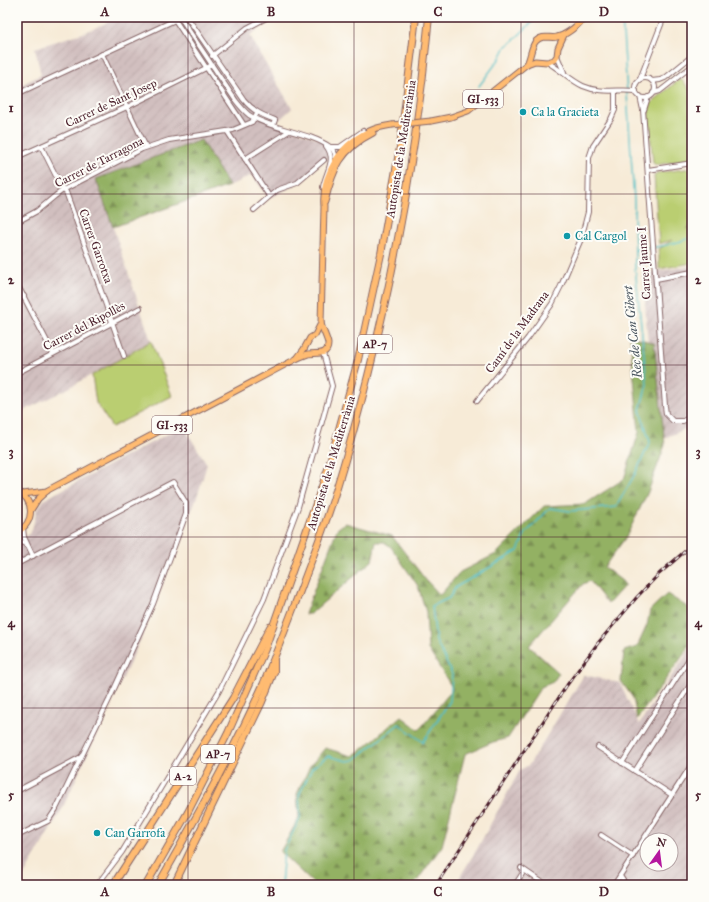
<svg xmlns="http://www.w3.org/2000/svg" width="709" height="902" viewBox="0 0 709 902" font-family="'IM FELL Great Primer',serif">
<style>
.industrial{fill:url(#industrial-furrows);fill-rule:evenodd}
.green{fill:#bace71;stroke:#82764e}
.forest{fill:url(#forest-firs);stroke:#6e6847}
.lines{fill:none;stroke-linecap:round;stroke-linejoin:round}
.stream{stroke:#50bec5;stroke-width:1.5}
.minor-casing{stroke:#876667;stroke-width:6}
.major-casing{stroke:#876667;stroke-width:7}
.highway-casing{stroke:#876667;stroke-width:8}
.minor{stroke:#fff;stroke-width:4}
.major{stroke:#ffbb71;stroke-width:5}
.highway{stroke:#ffbb71;stroke-width:6}
.rail-casing{stroke:#4a1f2b;stroke-width:3}
.rail{stroke:#fdfcf7;stroke-width:1.5;stroke-dasharray:4.5;stroke-linecap:butt}
.major-bridge-casing{stroke:#876667;stroke-width:7;stroke-linecap:butt}
.major-bridge{stroke:#ffbb71;stroke-width:5}
.grid{fill:none;stroke:#4a1f2b;stroke-width:1;stroke-opacity:0.55}
.culture-dot{fill:#0f9aa8;stroke:#fdfcf7;stroke-width:1.5}
.labels{text-anchor:middle;dominant-baseline:central;stroke-width:4;stroke-linejoin:round;paint-order:stroke}
.shield{fill:#fdfcf7;stroke:#806168;stroke-width:1}
.shield-label{font-size:11px;font-weight:bold;fill:#4a1f2b}
.street-label{font-size:12px;fill:#4a1f2b;stroke:#fdfcf7}
.culture-label{font-size:12px;fill:#0d838f;stroke:#fdfcf7;text-anchor:start}
.water-label{font-size:13px;font-style:italic;fill:#4c5761;stroke:#fdfcf7}
.neatline{fill:none;stroke:#4a1f2b;stroke-width:1.5}
.grid-label{font-size:13px;text-anchor:middle;font-weight:bold;fill:#4a1f2b}
</style>
<defs>
<pattern id="industrial-furrows" width="10" height="10" patternUnits="userSpaceOnUse"><rect width="10" height="10" fill="#d1bfbf"/><path d="M-1 1l2-2M0 10L10 0M9 11l2-2" fill="none" stroke="#b5a4a4"/></pattern>
<pattern id="forest-firs" width="22" height="20" patternUnits="userSpaceOnUse"><rect width="22" height="20" fill="#93b163"/><path d="M5 1l3.5 6h-7zM16 11l3.5 6h-7z" fill="#7a8f52"/></pattern>
</defs>
<rect width="100%" height="100%" fill="#fdfcf7"/>
<filter id="ink" filterUnits="userSpaceOnUse"><feTurbulence type="fractalNoise" baseFrequency=".025" numOctaves="2"/><feDisplacementMap in="SourceGraphic" scale="8" xChannelSelector="R" yChannelSelector="G"/><feConvolveMatrix kernelMatrix="1 2 1 2 8 2 1 2 1" color-interpolation-filters="sRGB"/></filter>
<filter id="wash" filterUnits="userSpaceOnUse"><feTurbulence type="fractalNoise" baseFrequency=".012" numOctaves="4" result="noise"/><feDisplacementMap in="SourceGraphic" scale="16" xChannelSelector="R" yChannelSelector="G"/><feGaussianBlur stdDeviation="0.9" result="paint"/><feColorMatrix in="noise" values="0 0 0 0 0 0 0 0 0 0 0 0 0 0 0 0 0 1.4 0 .05"/><feComposite in="paint" operator="in"/></filter>
<g filter="url(#wash)">
<rect width="100%" height="100%" fill="#f7ebd7"/>
<g class="industrial">
<polygon points="119,17 277,17 250,35 261,56 292,108 276,123 327,142 328,156 294,186 269,198 252,175 229,186 201,140 97,179 151,341 65,390 17,414 17,161 21,159 17,149 17,87 41,75 35,48 86,32"/>
<polygon points="692,266 692,426 655,442 643,273"/>
<polygon points="183,426 207,464 197,497 145,630 62,809 23,877 17,871 17,540 29,534 32,530 37,509 45,499"/>
<path d="M692,646V885H455L477,849L520,770L529,765L584,675L620,683L639,724ZM647,840H671V864H647Z"/>
</g>
<g class="green">
<polygon points="680,79 684,82 692,93 692,159 656,165 653,163 648,112 651,103"/>
<polygon points="692,168 692,223 686,229 692,226 692,263 659,269 659,249 672,240 659,244 654,176 656,173"/>
<polygon points="151,341 172,396 112,427 96,403 92,375"/>
</g>
<g class="forest">
<polygon points="201,140 229,186 113,227 96,179"/>
<polygon points="630,336 654,343 665,445 648,492 626,537 604,567 622,581 625,585 608,604 590,581 583,584 529,646 559,673 553,682 541,687 508,738 493,742 465,754 442,846 414,885 315,885 280,852 299,818 297,794 310,766 325,748 352,756 364,748 401,716 419,730 453,689 428,649 426,612 418,586 391,547 384,542 376,542 372,561 310,614 305,614 337,529 345,523 392,536 425,579 440,595 460,572 496,554 544,506 585,504 624,479 639,432"/>
<polygon points="667,594 692,610 692,643 637,719 633,698 621,681 624,651 637,647 647,625 650,610"/>
</g>
<g class="lines">
<g class="stream">
<polyline points="479,86 500,58 506,46 512,42 537,17"/>
<path d="M635,250C655,247 674,245 692,237"/>
<polyline points="281,885 284,850 300,818 299,795 312,768 328,756 347,761 354,760 399,724 423,742 450,701 452,674 436,641 432,606 449,598 456,587 518,551 525,534 550,508 570,511 616,507 635,474 650,442 640,410 647,384 635,267 634,200 622,17"/>
</g>
</g>
</g>
<g filter="url(#ink)">
<g class="lines">
<defs>
<g id="minor">
<path d="M180,17L236,101C240,106 244,111 249,115C272,130 309,132 330,147C334,150 336,156 336,161"/>
<path d="M187,17L244,100C253,111 262,115 275,120L273,125"/>
<polyline points="175,20 244,125"/>
<polyline points="102,54 146,147"/>
<polyline points="212,56 247,28 268,17"/>
<polyline points="557,56 564,72"/>
<path d="M547,62C560,69 570,80 583,86C601,94 618,89 636,91"/>
<circle cx="645" cy="88" r="10"/>
<polyline points="640,79 664,17"/>
<polyline points="652,81 660,80 665,78 692,56"/>
<polyline points="653,93 660,91 692,66"/>
<polyline points="17,94 175,20 179,17"/>
<polyline points="640,96 643,110 665,406 666,414 673,421 683,421 692,416"/>
<polyline points="644,110 648,97"/>
<polyline points="227,131 269,196"/>
<polyline points="41,146 63,190 66,192 124,356"/>
<polyline points="330,147 340,147 363,131"/>
<polyline points="17,157 127,107 212,65"/>
<polyline points="245,159 289,131"/>
<polyline points="648,170 692,163"/>
<path d="M323,187C326,171 337,160 326,146"/>
<polyline points="254,210 277,190 297,183 324,160"/>
<polyline points="17,222 37,211 55,196 63,190 142,149 169,140 233,130 252,122 257,113"/>
<polyline points="656,279 692,272"/>
<polyline points="17,284 53,353"/>
<polyline points="17,300 24,296"/>
<polyline points="17,373 140,308"/>
<polyline points="477,401 528,338 552,304 561,286 581,239 588,212 589,158 593,146 611,119 615,110 615,91"/>
<polyline points="23,528 24,537 33,556"/>
<polyline points="17,538 26,545"/>
<polyline points="17,564 173,482 186,503 186,514 153,604 109,700 56,809 48,821 17,836"/>
<polyline points="598,747 672,795"/>
<polyline points="622,763 692,654"/>
<polyline points="635,771 692,682"/>
<polyline points="17,791 81,757"/>
<polyline points="601,835 633,856"/>
<polyline points="521,868 546,885"/>
<polyline points="620,876 626,885"/>
<polyline points="97,885 122,852 219,691 264,599 298,507 332,386 323,353"/>
<polyline points="515,885 524,871"/>
<polyline points="614,885 692,764"/>
</g>
<g id="major">
<path d="M527,64C531,57 531,46 536,41C543,34 550,39 557,37C568,35 578,24 586,17"/>
<polyline points="431,121 451,117 468,111 527,64 535,61 547,62 554,60 557,56 558,48 564,35"/>
<path d="M325,202C333,169 341,149 373,133"/>
<polyline points="298,357 304,349 310,338 315,335 321,323"/>
<path d="M17,491C35,500 35,523 17,532"/>
<polyline points="23,494 47,491"/>
<path d="M31,510L38,499L48,490L296,359C300,357 304,355 308,354C315,352 328,357 328,344C328,340 322,329 321,323L324,207C321,173 342,141 374,129C380,127 386,126 392,125"/>
</g>
<g id="highway">
<polyline points="113,885 233,698 270,627"/>
<polyline points="146,885 188,812 228,733 265,649 328,469 358,360 381,254 400,147 416,17"/>
<path d="M158,885C195,820 232,754 263,685C276,654 288,622 300,591C311,561 323,531 333,500C382,343 414,180 429,17"/>
<polyline points="174,885 262,702 274,672 274,661"/>
</g>
</defs>
<use href="#minor" class="minor-casing"/>
<use href="#major" class="major-casing"/>
<use href="#highway" class="highway-casing"/>
<use href="#minor" class="minor"/>
<use href="#major" class="major"/>
<use href="#highway" class="highway"/>
<defs>
<polyline id="rail" points="436,885 567,685 598,643 637,597 659,574 692,545"/>
</defs>
<use href="#rail" class="rail-casing"/>
<use href="#rail" class="rail"/>
<defs>
<polyline id="major-bridge" points="392,125 431,121"/>
</defs>
<use href="#major-bridge" class="major-bridge-casing"/>
<use href="#major-bridge" class="major-bridge"/>
</g>
</g>
<path class="grid" d="M188,17V885M354,17V885M521,17V885M17,194H692M17,365H692M17,537H692M17,708H692"/>
<g class="culture-dot">
<circle cx="523" cy="112" r="4"/>
<circle cx="567" cy="236" r="4"/>
<circle cx="97" cy="833" r="4"/>
</g>
<g class="labels">
<g class="shield">
<rect x="463" y="90" width="40" height="18" rx="3"/>
<rect x="358" y="335" width="34" height="18" rx="3"/>
<rect x="152" y="416" width="40" height="18" rx="3"/>
<rect x="201" y="745" width="34" height="18" rx="3"/>
<rect x="170" y="767" width="26" height="18" rx="3"/>
</g>
<g class="shield-label">
<text x="483" y="99">GI-533</text>
<text x="375" y="344">AP-7</text>
<text x="172" y="425">GI-533</text>
<text x="218" y="754">AP-7</text>
<text x="183" y="776">A-2</text>
</g>
<g class="street-label">
<text transform="translate(111 103) rotate(-25)">Carrer de Sant Josep</text>
<text transform="translate(401 149) rotate(-81)">Autopista de la Mediterrània</text>
<text transform="translate(99 162) rotate(-27)">Carrer de Tarragona</text>
<text transform="translate(96 246) rotate(70)">Carrer Garrotxa</text>
<text transform="translate(644 263) rotate(-94)">Carrer Jaume I</text>
<text transform="translate(84 326) rotate(-28)">Carrer del Ripollès</text>
<text transform="translate(517 332) rotate(-54)">Camí de la Madrana</text>
<text transform="translate(331 463) rotate(-73)">Autopista de la Mediterrània</text>
</g>
<g class="culture-label">
<text x="531" y="112">Ca la Gracieta</text>
<text x="575" y="236">Cal Cargol</text>
<text x="105" y="833">Can Garrofa</text>
</g>
<g class="water-label">
<text transform="translate(633 332) rotate(-96)">Rec de Can Gibert</text>
</g>
</g>
<rect width="709" height="902" fill="none" stroke="#fdfcf7" stroke-width="44"/>
<g transform="translate(659 852) rotate(14)"><circle r="19" fill="#fdfcf7" stroke="#b5a4a5"/>
<path d="M0-3L7 15L0 10L-7 15Z" fill="#b5179e"/>
<text y="-6" font-size="11" font-weight="bold" text-anchor="middle" fill="#4a1f2b">N</text>
</g>
<rect x="22" y="22" width="665" height="858" class="neatline"/>
<g class="grid-label">
<text x="105" y="16">A</text>
<text x="271" y="16">B</text>
<text x="438" y="16">C</text>
<text x="604" y="16">D</text>
<text x="11" y="112">1</text>
<text x="698" y="112">1</text>
<text x="11" y="284">2</text>
<text x="698" y="284">2</text>
<text x="11" y="456">3</text>
<text x="698" y="456">3</text>
<text x="11" y="627">4</text>
<text x="698" y="627">4</text>
<text x="11" y="799">5</text>
<text x="698" y="799">5</text>
<text x="105" y="896">A</text>
<text x="271" y="896">B</text>
<text x="438" y="896">C</text>
<text x="604" y="896">D</text>
</g>
</svg>
